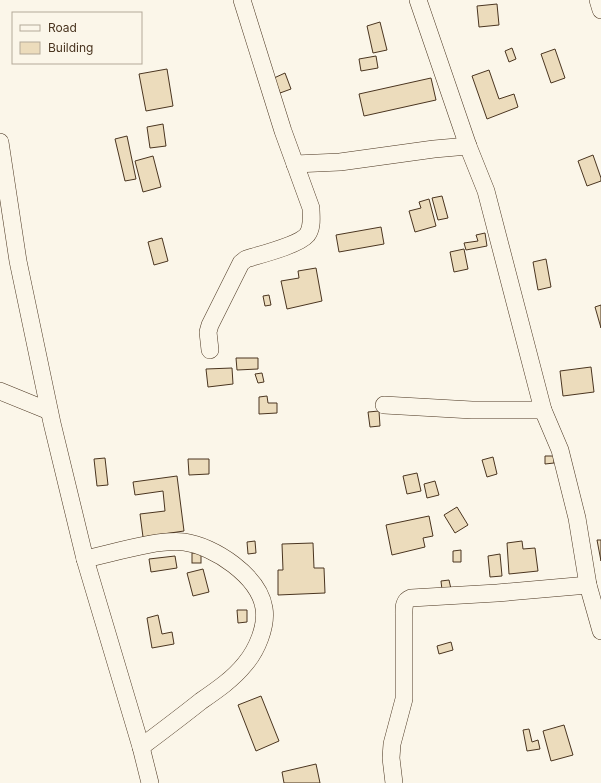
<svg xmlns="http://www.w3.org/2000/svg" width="601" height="783" viewBox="0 0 601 783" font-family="Inter,sans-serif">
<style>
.building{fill:#ecdcbc;stroke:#4a3520}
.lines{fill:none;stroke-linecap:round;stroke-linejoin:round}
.minor-casing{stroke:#4a3520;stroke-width:18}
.minor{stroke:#fbf6e9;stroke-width:17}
</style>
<rect width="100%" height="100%" fill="#fbf6e9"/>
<g class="building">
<polygon points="497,4 499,25 479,27 477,6"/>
<polygon points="380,22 387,50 373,53 367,26"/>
<polygon points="512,48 516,59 509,62 505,51"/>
<polygon points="555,49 565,78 551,83 541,54"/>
<polygon points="376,56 378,68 361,71 359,59"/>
<polygon points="167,69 173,106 146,111 139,74"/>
<polygon points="489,70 499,99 514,94 518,107 487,119 472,76"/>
<polygon points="285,73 291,89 280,93 274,78"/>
<polygon points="431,78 436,100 364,116 359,94"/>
<polygon points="163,124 166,146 150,148 147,127"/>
<polygon points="127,136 136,179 125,181 115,139"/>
<polygon points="593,155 601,178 601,181 587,186 578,161"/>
<polygon points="153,156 161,187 143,192 135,161"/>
<polygon points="442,196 448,218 438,220 432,198"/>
<polygon points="429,199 436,226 415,232 409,211 421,208 419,202"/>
<polygon points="381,227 384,244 339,252 336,235"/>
<polygon points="485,233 487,246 466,250 464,243 478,241 476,235"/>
<polygon points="162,238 168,261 154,265 148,242"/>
<polygon points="464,249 468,269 454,272 450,252"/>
<polygon points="546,259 551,287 538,290 533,262"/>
<polygon points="316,268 322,301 287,309 281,281 299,278 298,271"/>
<polygon points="269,295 271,305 265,306 263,296"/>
<polygon points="601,305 601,328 595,307"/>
<polygon points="236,358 258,358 258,369 237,370"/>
<polygon points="591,367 594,392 563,396 560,371"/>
<polygon points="232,368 233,384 208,387 206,369"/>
<polygon points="262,373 264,382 258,383 255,374"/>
<polygon points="267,396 268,403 277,403 277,413 259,414 259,397"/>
<polygon points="379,411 380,426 370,427 368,412"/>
<polygon points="545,456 554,456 554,463 545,464"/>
<polygon points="493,457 497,474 487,477 482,460"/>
<polygon points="105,458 108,485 97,486 94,459"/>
<polygon points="188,459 209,459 209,474 189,475"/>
<polygon points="417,473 421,491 407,494 403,476"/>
<polygon points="177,476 184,531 143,537 140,514 165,511 163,491 135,495 133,482"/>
<polygon points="435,481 439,495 427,498 424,484"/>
<polygon points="457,507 468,525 455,533 444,515"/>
<polygon points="429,516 433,536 423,538 425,547 392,555 386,525"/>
<polygon points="597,540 601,540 601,561"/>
<polygon points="255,541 256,553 248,554 247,542"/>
<polygon points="522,541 523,549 535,548 538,571 509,574 507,543"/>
<polygon points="313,543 314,568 324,568 325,593 278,595 278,570 283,570 282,544"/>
<polygon points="461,550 461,562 453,562 453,551"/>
<rect x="192" y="553" width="9" height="10"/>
<polygon points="500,554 502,576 490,577 488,556"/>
<polygon points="175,556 177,568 151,572 149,559"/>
<polygon points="203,569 209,592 193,596 187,573"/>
<polygon points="449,580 451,589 442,590 441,581"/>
<polygon points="237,610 247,610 247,622 238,623"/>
<polygon points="158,615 162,634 172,632 174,644 152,648 147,618"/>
<polygon points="451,642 453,650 439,654 437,646"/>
<polygon points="261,696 279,741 256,751 238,705"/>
<polygon points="564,725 573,755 551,761 543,731"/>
<polygon points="529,729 532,742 538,740 540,749 527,751 523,730"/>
<polygon points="316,764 320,783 284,783 282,772"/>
</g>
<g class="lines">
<defs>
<g id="minor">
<polyline points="418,0 468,146 486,191 543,410 560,450 577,518 588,585 601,631"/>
<polyline points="598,0 601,10"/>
<polyline points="0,142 18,261 52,423 85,559 141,747 150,783"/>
<polyline points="295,164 340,162 434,149 468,146"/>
<path d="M210,350L208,332L210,325L241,263L246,259C259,255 299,245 307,235C313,227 311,217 311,208L283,131L242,0"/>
<polyline points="0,391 49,411"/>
<polyline points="384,405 472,410 543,410"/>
<path d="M85,559C113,553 157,539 184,542C214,546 259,576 264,608C267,626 257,650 245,664C233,679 217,690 201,701C181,717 161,732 141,747"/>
<path d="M394,783L391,758L392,744L404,699V616C404,608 403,601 411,598L497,593L588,585"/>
</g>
</defs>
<use href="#minor" class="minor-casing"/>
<use href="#minor" class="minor"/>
</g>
<rect x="12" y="12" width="130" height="52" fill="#fbf6e9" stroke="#b4a999"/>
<rect x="20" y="25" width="20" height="6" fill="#fbf6e9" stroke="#b4a999"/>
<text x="48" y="32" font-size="12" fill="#4a3520">Road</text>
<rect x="20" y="42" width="20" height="12" fill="#ecdcbc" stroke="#b4a999"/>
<text x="48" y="52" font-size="12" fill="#4a3520">Building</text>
</svg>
